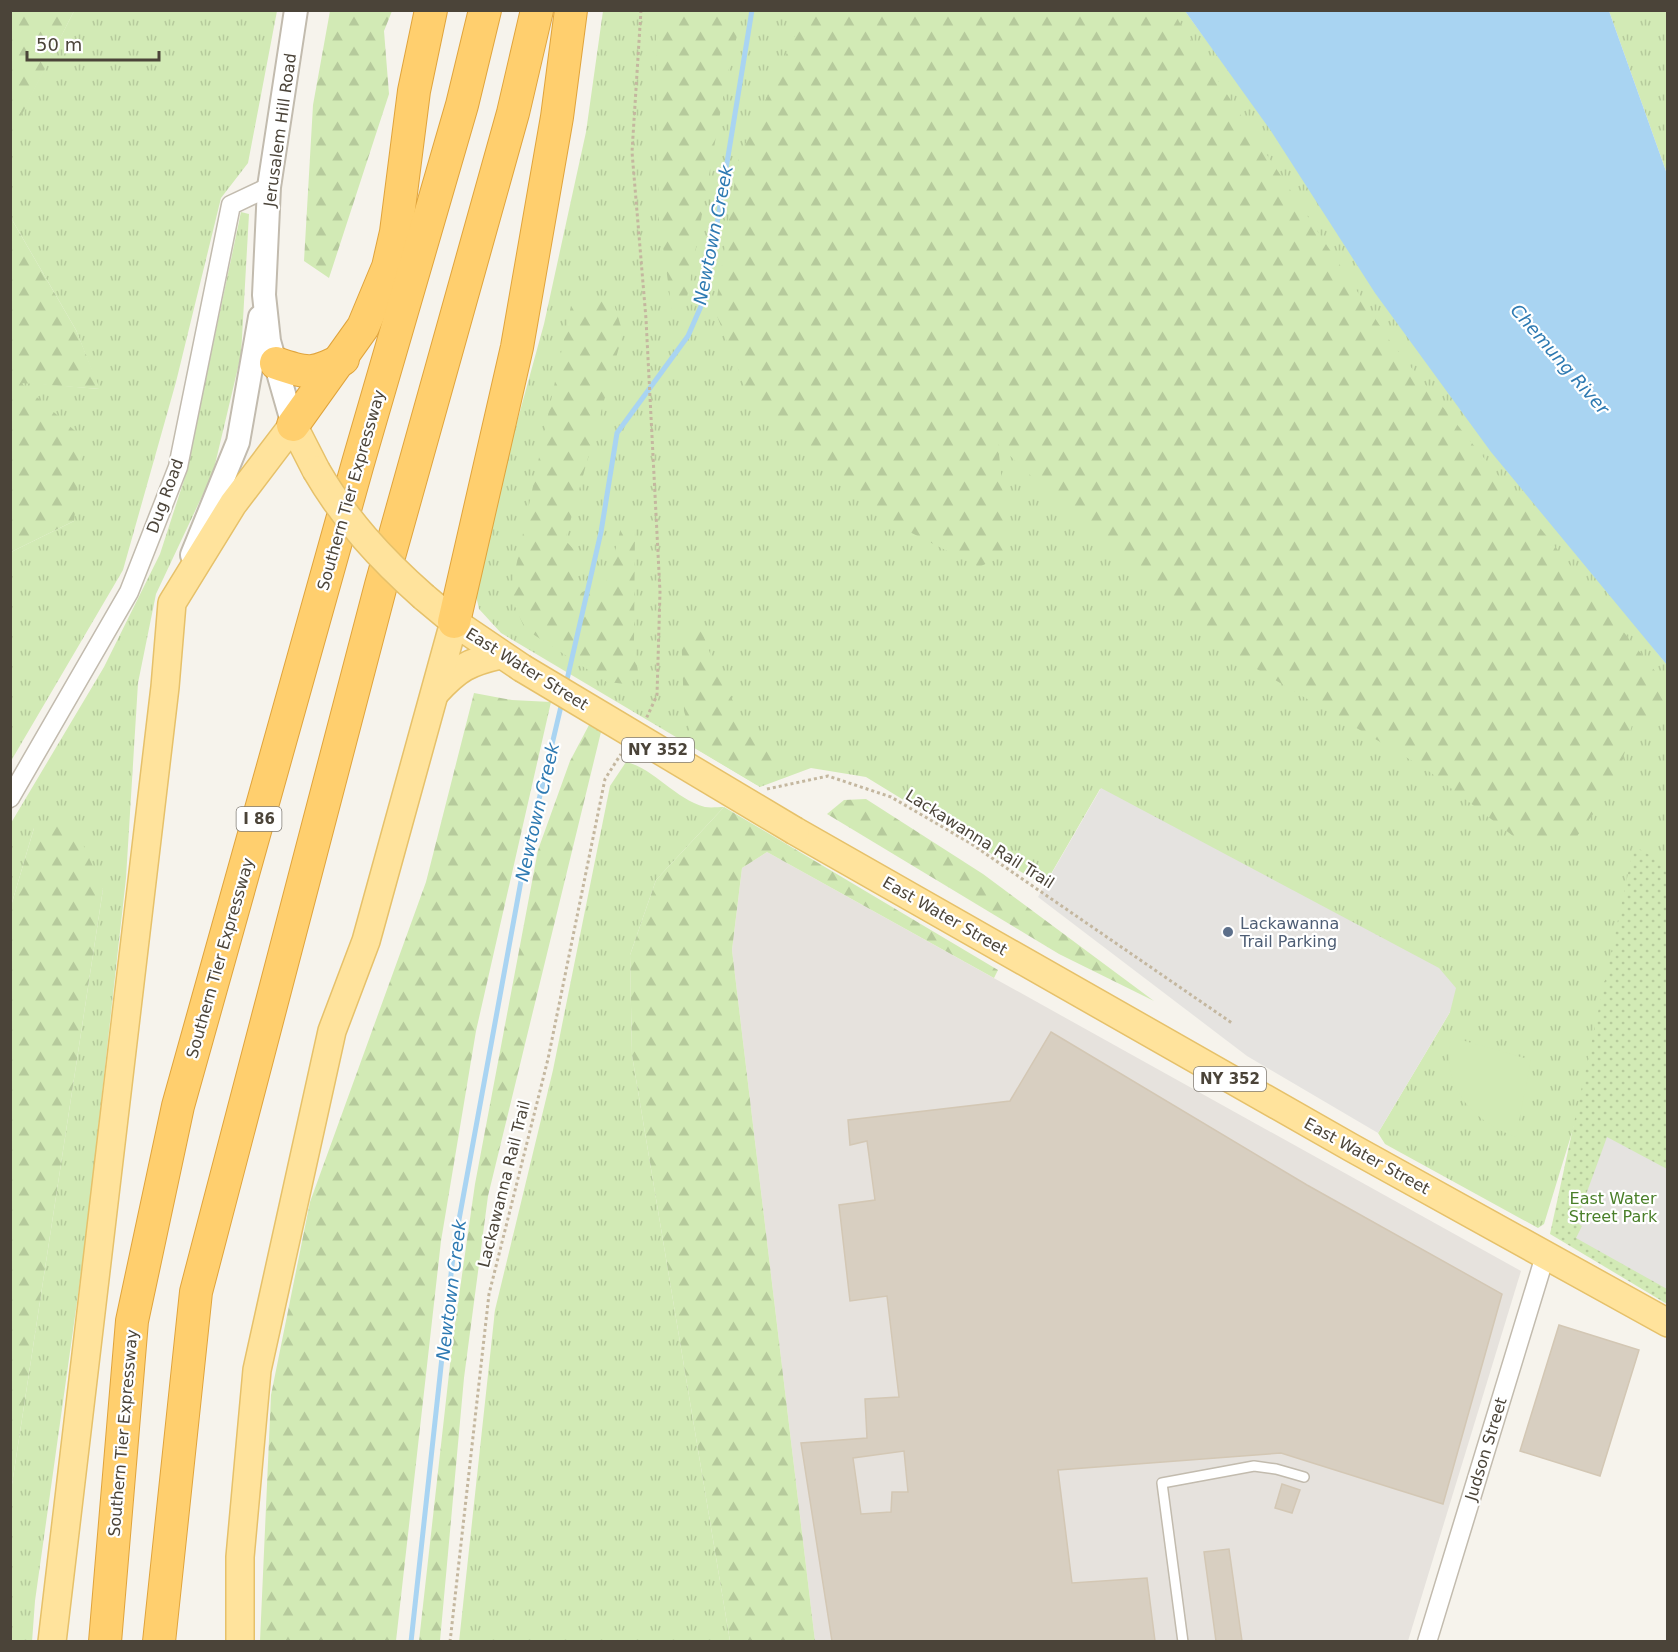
<svg xmlns="http://www.w3.org/2000/svg" width="1678" height="1652" viewBox="0 0 1678 1652" font-family="'DejaVu Sans',sans-serif">
<style>
.industrial{fill:#e6e2dd}
.grass{fill:url(#grass-tufts)}
.forest{fill:url(#forest-firs)}
.park{fill:url(#park-dots)}
.pitch{fill:#d2eab5}
.parking{fill:#e5e3e0}
.water{fill:#a9d4f2}
.lines{fill:none;stroke-linecap:round;stroke-linejoin:round}
.stream{stroke:#a9d4f2;stroke-width:5}
.building{fill:#d8cfc1;stroke:#d3c7b4;stroke-width:1.5;fill-rule:evenodd}
.service-casing{stroke:#c2bbae;stroke-width:12}
.minor-casing{stroke:#c2bbae;stroke-width:21}
.tertiary-casing{stroke:#c2bbae;stroke-width:26}
.primary-casing{stroke:#e6c16a;stroke-width:30}
.motorway-casing{stroke:#e0a43c;stroke-width:34}
.path{stroke:#c4b79f;stroke-width:3;stroke-dasharray:3 3;stroke-linecap:butt}
.service{stroke:#fff;stroke-width:9}
.minor{stroke:#fff;stroke-width:18}
.tertiary{stroke:#fff;stroke-width:22}
.primary{stroke:#ffe39c;stroke-width:27}
.motorway{stroke:#ffcf6e;stroke-width:32}
.primary-bridge-casing{stroke:#e6c16a;stroke-width:30;stroke-linecap:butt}
.primary-bridge{stroke:#ffe39c;stroke-width:27}
.service-dot{fill:#5c6f8a;stroke:#fff;stroke-width:2}
.labels{text-anchor:middle;dominant-baseline:central;stroke-width:4.5;stroke-linejoin:round;paint-order:stroke}
.shield{fill:#fff;stroke:#817c74;stroke-width:1.5}
.shield-label{font-size:15px;font-weight:bold;fill:#4b4439}
.street-label{font-size:16px;fill:#4b4439;stroke:#fff}
.service-label{font-size:16px;fill:#4e5e75;stroke:#fff;text-anchor:start}
.park-label{font-size:16px;fill:#4a7f2a;stroke:#fff}
.water-label{font-size:18px;font-style:italic;fill:#2e7ab2;stroke:#fff}
</style>
<defs>
<pattern id="grass-tufts" width="24" height="20" patternUnits="userSpaceOnUse" patternTransform="scale(1.5)"><rect width="24" height="20" fill="#d2eab5"/><path d="M3 7l-1-3M5 7V3M7 7l1-3M15 17l-1-3M17 17v-4M19 17l1-3" fill="none" stroke="#b6ca9c"/></pattern>
<pattern id="forest-firs" width="22" height="20" patternUnits="userSpaceOnUse" patternTransform="scale(1.5)"><rect width="22" height="20" fill="#d2eab5"/><path d="M5 1l3.5 6h-7zM16 11l3.5 6h-7z" fill="#b6ca9c"/></pattern>
<pattern id="park-dots" width="8" height="8" patternUnits="userSpaceOnUse" patternTransform="scale(1.5)"><rect width="8" height="8" fill="#d2eab5"/><path d="M2 2h.1M6 6h.1" fill="none" stroke="#b6ca9c" stroke-width="1.8" stroke-linecap="round"/></pattern>
</defs>
<rect width="100%" height="100%" fill="#f6f3ec"/>
<polygon class="industrial" points="767,852 1521,1271 1408,1641 815,1641 732,950 742,868"/>
<g class="grass">
<polygon points="74,11 277,11 248,163 221,198 176,382 123,570 11,761 11,552 74,521 20,382 99,389 76,330 11,218 10,136"/>
<polygon points="603,11 1185,11 1624,611 1667,665 1667,934 1596,1054 1544,1224 1538,1228 1385,1144 1378,1133 1450,1012 1100,789 1044,886 866,777 811,768 760,787 501,633 479,609 473,582 544,324 586,132"/>
<polygon points="1609,11 1667,11 1667,174"/>
<polygon points="241,212 249,214 241,355 213,473 156,594 138,683 126,878 86,1238 35,1601 32,1642 11,1641 11,1491 103,889 34,828 11,906 11,823 104,667 160,554 185,477"/>
<path d="M626,762C655,769 675,799 705,807C711,808 718,807 724,807L656,880L630,955L632,1055L730,1641L459,1642L495,1310L553,1070L610,786Z"/>
</g>
<g class="forest">
<polygon points="11,10 74,11 11,136 10,11"/>
<polygon points="330,11 392,11 384,31 389,94 329,278 304,261 313,105"/>
<polygon points="658,11 743,11 726,81 686,303 672,309 659,220 656,38"/>
<polygon points="806,11 1172,11 1390,341 1667,686 1667,719 1632,725 1617,781 1575,839 1517,839 1426,769 1238,658 1098,541 998,444 1009,553 979,567 884,519 751,401 715,311 738,160"/>
<polygon points="11,218 76,330 100,389 21,383 83,438 74,521 11,552"/>
<polygon points="572,301 613,301 623,333 565,540 579,555 576,595 608,580 621,527 635,526 634,641 638,672 626,684 607,682 525,629 510,595"/>
<path d="M700,626L718,675L744,720L786,754C783,770 770,777 757,785L695,748L684,711L681,628Z"/>
<polygon points="474,693 512,700 551,702 476,1031 441,1241 396,1641 260,1641 271,1395 310,1202 426,882"/>
<polygon points="589,725 601,732 488,1196 464,1378 440,1641 419,1641 453,1338 475,1184 538,850 570,761"/>
<polygon points="866,799 983,874 1154,1001 1059,954 827,814 844,800"/>
<polygon points="724,807 998,970 994,978 767,852 742,868 732,950 815,1641 730,1641 632,1055 630,955 656,880"/>
<polygon points="73,822 103,889 11,1491 11,906 34,828"/>
</g>
<polygon class="park" points="1634,846 1667,865 1667,1304 1550,1234"/>
<path class="pitch" d="M1451,1037L1531,1060L1516,1137C1472,1121 1440,1086 1451,1037Z"/>
<g class="parking">
<polygon points="1101,788 1439,968 1456,988 1450,1012 1378,1133 1247,1056 1038,897"/>
<polygon points="1607,1137 1667,1169 1667,1289 1576,1238 1582,1226 1576,1222"/>
</g>
<polygon class="water" points="1185,11 1609,11 1667,174 1667,665 1491,452 1375,293 1271,131"/>
<g class="lines">
<g class="stream">
<polyline points="566,684 601,532 617,433 688,336 705,297 752,10"/>
<polyline points="411,1642 454,1247 525,859 562,702"/>
</g>
</g>
<g class="building">
<path d="M1051,1032L1307,1185L1502,1294L1443,1504L1281,1453L1058,1470L1072,1583L1147,1578L1155,1641H832L801,1443L867,1438L865,1399L899,1397L887,1296L850,1301L839,1205L875,1200L867,1141L850,1145L848,1120L1010,1101ZM904,1451L908,1492H892L891,1512L861,1514L853,1458Z"/>
<polygon points="1559,1325 1639,1350 1600,1476 1520,1451"/>
<polygon points="1282,1484 1300,1490 1292,1513 1275,1508"/>
<polygon points="1229,1549 1242,1641 1216,1641 1204,1552"/>
</g>
<g class="lines">
<defs>
<polyline id="service" points="1183,1642 1162,1483 1254,1466 1276,1469 1304,1477"/>
<g id="minor">
<polyline points="10,798 129,592 178,467 231,205 269,187"/>
<polyline points="1427,1642 1545,1256"/>
</g>
<g id="tertiary">
<polyline points="293,425 269,341 264,295 269,187 296,10"/>
<polyline points="192,555 238,442 260,317"/>
</g>
<g id="primary">
<polyline points="424,597 454,622 522,668"/>
<path d="M436,692C458,668 469,662 500,655"/>
<polyline points="795,831 1352,1148 1668,1323"/>
<polyline points="52,1642 165,687 172,603 233,504 293,425 316,470"/>
<polyline points="240,1642 240,1557 257,1370 332,1031 366,941 454,622"/>
</g>
<g id="motorway">
<path d="M276,363C307,374 314,375 343,359"/>
<polyline points="293,425 363,327 388,267 396,232 414,91 431,10"/>
<polyline points="454,622 517,347 557,117 571,10"/>
<polyline points="105,1642 132,1321 178,1106 358,463 462,105 485,10"/>
<polyline points="159,1642 196,1292 381,585 513,113 537,10"/>
</g>
</defs>
<use href="#service" class="service-casing"/>
<use href="#minor" class="minor-casing"/>
<use href="#tertiary" class="tertiary-casing"/>
<use href="#primary" class="primary-casing"/>
<use href="#motorway" class="motorway-casing"/>
<g class="path">
<polyline points="641,10 632,152 646,319 660,592 657,695 646,719"/>
<polyline points="767,789 828,776 891,797 970,843 1232,1023"/>
<polyline points="450,1642 489,1294 548,1059 605,779 621,754"/>
</g>
<use href="#service" class="service"/>
<use href="#minor" class="minor"/>
<use href="#tertiary" class="tertiary"/>
<use href="#primary" class="primary"/>
<use href="#motorway" class="motorway"/>
<defs>
<g id="primary-bridge">
<path d="M316,470C345,520 381,559 424,597"/>
<polyline points="522,668 795,831"/>
</g>
</defs>
<use href="#primary-bridge" class="primary-bridge-casing"/>
<use href="#primary-bridge" class="primary-bridge"/>
</g>
<circle class="service-dot" cx="1228" cy="932" r="6"/>
<g class="labels">
<g class="shield">
<rect x="622" y="738" width="72" height="24" rx="4.5"/>
<rect x="236.5" y="807" width="45" height="24" rx="4.5"/>
<rect x="1194" y="1067" width="72" height="24" rx="4.5"/>
</g>
<g class="shield-label">
<text x="658" y="750">NY 352</text>
<text x="259" y="819">I 86</text>
<text x="1230" y="1079">NY 352</text>
</g>
<g class="street-label">
<text transform="translate(280 130) rotate(-82)">Jerusalem Hill Road</text>
<text transform="translate(351 490) rotate(-74)">Southern Tier Expressway</text>
<text transform="translate(165 496) rotate(-70)">Dug Road</text>
<text transform="translate(527 669) rotate(32)">East Water Street</text>
<text transform="translate(980 839) rotate(32)">Lackawanna Rail Trail</text>
<text transform="translate(945 916) rotate(30)">East Water Street</text>
<text transform="translate(220 958) rotate(-74)">Southern Tier Expressway</text>
<text transform="translate(1367 1156) rotate(29)">East Water Street</text>
<text transform="translate(504 1184) rotate(-76)">Lackawanna Rail Trail</text>
<text transform="translate(123 1433) rotate(-85)">Southern Tier Expressway</text>
<text transform="translate(1486 1449) rotate(-73)">Judson Street</text>
</g>
<g class="service-label">
<text x="1240" y="923">Lackawanna<tspan x="1240" dy="18">Trail Parking</tspan></text>
</g>
<g class="park-label">
<text x="1613" y="1198">East Water<tspan x="1613" dy="18">Street Park</tspan></text>
</g>
<g class="water-label">
<text transform="translate(713 235) rotate(-79)">Newtown Creek</text>
<text transform="translate(1560 359) rotate(49)">Chemung River</text>
<text transform="translate(537 812) rotate(-77)">Newtown Creek</text>
<text transform="translate(451 1290) rotate(-83)">Newtown Creek</text>
</g>
</g>
<rect width="1678" height="1652" fill="none" stroke="#4b4439" stroke-width="24"/>
<path d="M27 51v9h132v-9" fill="none" stroke="#4b4439" stroke-width="3"/>
<text x="36" y="51" font-size="18" fill="#4b4439" stroke="#ffffff" stroke-width="4.5" paint-order="stroke">50 m</text>
</svg>
